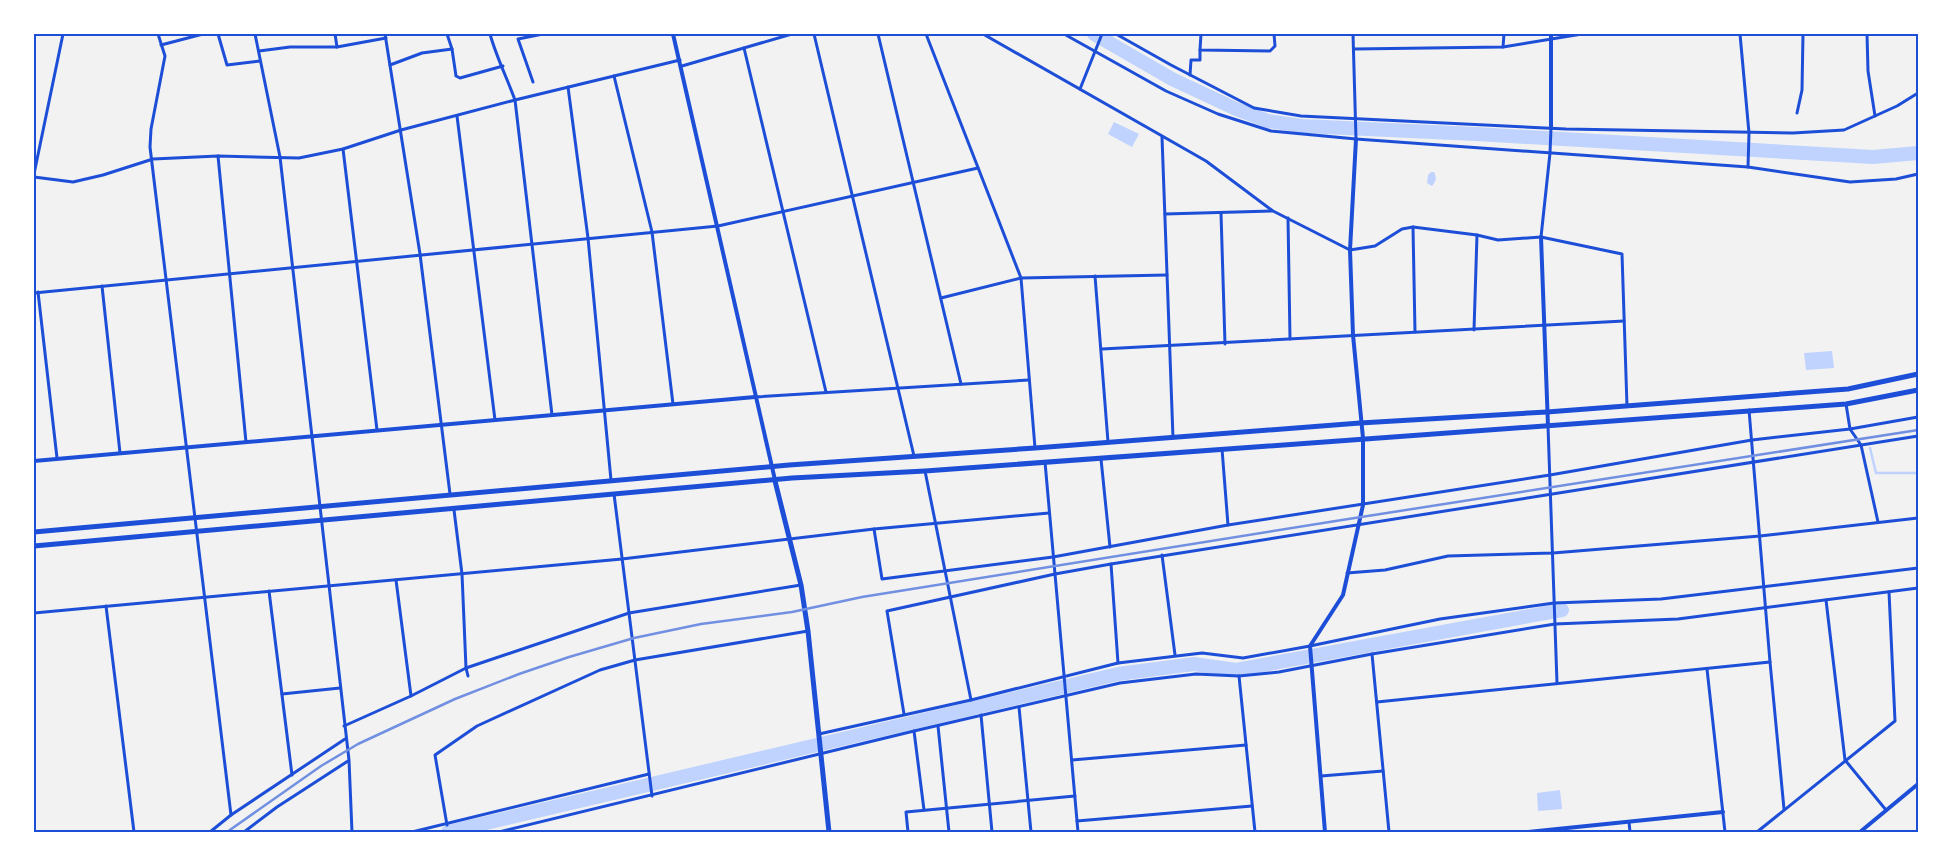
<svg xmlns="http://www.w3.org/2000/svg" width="1952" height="866" viewBox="0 0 1952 866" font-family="Rubik,sans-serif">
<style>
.water{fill:#bfd3fe}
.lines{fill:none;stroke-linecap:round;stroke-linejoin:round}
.stream{stroke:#bfd3fe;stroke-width:2.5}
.river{stroke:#bfd3fe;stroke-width:14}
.minor{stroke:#1d4ed8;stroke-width:3}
.tertiary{stroke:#1d4ed8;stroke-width:4}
.primary{stroke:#1d4ed8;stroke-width:5}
.trunk{stroke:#1d4ed8;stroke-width:5}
.rail{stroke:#7290e2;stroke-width:2.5}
.neatline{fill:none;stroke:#1d4ed8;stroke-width:2}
</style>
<rect width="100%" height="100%" fill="#f2f2f2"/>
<g class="water">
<polygon points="1114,122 1139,134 1132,147 1108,134"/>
<path d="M1431,172H1434C1437,178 1436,181 1432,186L1427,183L1428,175Z"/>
<polygon points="1832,351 1834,368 1806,370 1804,353"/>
<polygon points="1560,790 1562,809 1538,811 1537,793"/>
</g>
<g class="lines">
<polyline class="stream" points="1870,448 1876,473 1918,473"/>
<g class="river">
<polyline points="1094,34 1172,79 1236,109 1268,121 1302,126 1476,134 1873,157 1918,153"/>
<polyline points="448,832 1118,674 1194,664 1236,670 1562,610"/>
</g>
<g class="minor">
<polyline points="158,34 165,56 151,129 150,147 231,815"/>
<polyline points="218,34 227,65 260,61"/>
<polyline points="255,34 280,157 349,760 352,832"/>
<polyline points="335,34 337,47"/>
<polyline points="385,34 420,254 450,494"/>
<polyline points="447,34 452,49 456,76 460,78 503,66"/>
<path d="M490,34C496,56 507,78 515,100L552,415"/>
<polyline points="814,34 914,456"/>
<polyline points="878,34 961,384"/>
<polyline points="926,34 1021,278 1035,448"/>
<polyline points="983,34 1206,161 1273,211 1350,250 1375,246 1402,229 1413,227 1477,235 1498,240 1541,237 1622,254 1627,406"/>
<polyline points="1064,34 1166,91 1218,114 1271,131 1356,139 1748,167 1850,182 1896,179 1918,174"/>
<polyline points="1116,34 1171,65 1254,108 1301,116 1566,129 1793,133 1844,130 1897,106 1918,93"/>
<polyline points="1201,34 1200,50 1270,51 1275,46 1274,34"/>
<polyline points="1353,34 1356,139"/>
<polyline points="1740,34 1749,133 1748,167"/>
<polyline points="1867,34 1868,71 1875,116"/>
<polyline points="161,45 203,34"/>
<polyline points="1503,47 1504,34"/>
<polyline points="744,48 826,392"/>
<polyline points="1354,49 1503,47 1582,34"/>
<polyline points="259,51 290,47 337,47 386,38"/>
<polyline points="390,65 422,53 452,49"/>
<polyline points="682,66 792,34"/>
<polyline points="1190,75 1191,60 1200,60 1200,50"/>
<polyline points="614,76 652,232 673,404"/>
<polyline points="533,82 518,39 543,34"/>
<polyline points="568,87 588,238 611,480"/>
<polyline points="1080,89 1102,34"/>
<polyline points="1797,113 1802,90 1803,34"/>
<polyline points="457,116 495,420"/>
<polyline points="1162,137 1173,438"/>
<polyline points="343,149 377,430"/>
<polyline points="218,156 246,442"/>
<polyline points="34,174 63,34"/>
<polyline points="34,177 73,182 103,175 153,159 218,156 299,158 343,149 401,130 515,100 680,60"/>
<polyline points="1221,213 1225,344"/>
<polyline points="1165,214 1272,211"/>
<polyline points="1288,218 1290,339"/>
<polyline points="1413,227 1415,332"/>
<polyline points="1541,237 1550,153 1551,128"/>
<polyline points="1095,276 1108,442"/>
<polyline points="102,286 120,453"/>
<polyline points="38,292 57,458"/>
<polyline points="34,293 718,226 978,168"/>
<polyline points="941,298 1021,278 1167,275"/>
<polyline points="1474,330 1477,235"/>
<polyline points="1102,349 1624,321"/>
<polyline points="755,397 1029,380"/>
<polyline points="1846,404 1850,429 1861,445 1878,522"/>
<polyline points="1749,410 1770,662 1784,809"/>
<polyline points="1548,426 1557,683"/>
<polyline points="1222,449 1228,525"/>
<polyline points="1101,459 1110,547"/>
<polyline points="1045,462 1078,832"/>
<polyline points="925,471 971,700"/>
<polyline points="614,494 652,796"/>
<polyline points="454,510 462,574 466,668 468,676"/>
<polyline points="874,529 882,579 1053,557 1228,525 1550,475 1752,440 1850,429 1918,417"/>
<polyline points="1162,555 1175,655"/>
<polyline points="1111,564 1118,663"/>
<polyline points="1347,573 1385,570 1448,556 1553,553 1760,536 1918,518"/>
<polyline points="396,580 411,696"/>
<polyline points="269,591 292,775"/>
<polyline points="1826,600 1845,760 1886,810"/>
<polyline points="106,606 134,832"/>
<polyline points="34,613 622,559 874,529 1049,513"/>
<polyline points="1372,654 1389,832"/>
<polyline points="1707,669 1725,832"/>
<polyline points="1239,676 1255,832"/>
<polyline points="282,694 340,688"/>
<polyline points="1377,702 1770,662"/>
<polyline points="1019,707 1031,832"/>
<polyline points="904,714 887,611 1055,574 1111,564 1918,436"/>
<polyline points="981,715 992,832"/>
<polyline points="344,726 411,696 466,668 629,613 801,585"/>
<polyline points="938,726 949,832"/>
<polyline points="914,731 924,810"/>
<polyline points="819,734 971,700 1118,663 1202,653 1243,658 1310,646 1440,619 1554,603 1661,599 1918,568"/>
<polyline points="1072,760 1246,745"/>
<polyline points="1321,776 1383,771"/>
<polyline points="1077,821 1252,806"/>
<polyline points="1629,822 1630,832"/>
<polyline points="447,825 435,755 477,726 600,670 635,660 808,631"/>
<polyline points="210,832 231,815 345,739"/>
<polyline points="244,832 277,807 348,761"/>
<polyline points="412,832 649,774"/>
<polyline points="499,832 914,731 1120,683 1196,674 1239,676 1279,672 1372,654 1555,624 1678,619 1918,588"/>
<polyline points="908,832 906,812 1075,796"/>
<polyline points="1757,832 1895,721 1889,592"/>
</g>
<g class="tertiary">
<polyline points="673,34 775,480"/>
<polyline points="1551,34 1551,128"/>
<polyline points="1541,237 1548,426"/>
<polyline points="34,461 755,397"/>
<polyline points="1325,832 1310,646 1343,595 1363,505 1363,438 1353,335 1350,250 1356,139"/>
<polyline points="1528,832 1723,812"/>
<polyline points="1860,832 1918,784"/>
</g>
<polyline class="primary" points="775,481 801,585 808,631 829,832"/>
<g class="trunk">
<polyline points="34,532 789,465 1035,448 1360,423 1547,412 1848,389 1918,374"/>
<polyline points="34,546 792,478 925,471 1846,404 1918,390"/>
</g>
<polyline class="rail" points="227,832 321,766 358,744 455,699 519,674 569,657 634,638 701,624 792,612 862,597 1342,520 1918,430"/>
</g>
<rect width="1952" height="866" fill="none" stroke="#ffffff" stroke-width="70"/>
<rect x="35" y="35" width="1882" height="796" class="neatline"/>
</svg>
